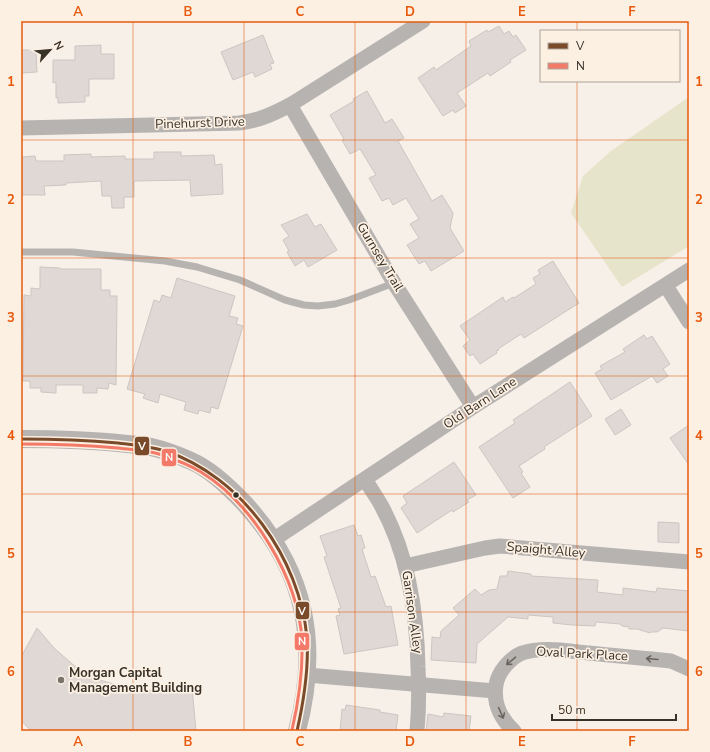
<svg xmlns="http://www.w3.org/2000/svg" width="710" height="752" viewBox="0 0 710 752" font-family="'Nunito Sans',sans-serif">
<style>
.green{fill:#e6e4ca}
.building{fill:#e0d8d4;stroke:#cdc5c1}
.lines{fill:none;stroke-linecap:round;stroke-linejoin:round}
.service{stroke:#b7b3b1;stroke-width:7}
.minor{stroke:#b7b3b1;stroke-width:15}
.tertiary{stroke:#b7b3b1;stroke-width:18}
.bus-1-casing{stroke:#fcf0e3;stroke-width:6}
.bus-2-casing{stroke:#fcf0e3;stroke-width:6}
.bus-1{stroke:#7a4b2a;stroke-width:3}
.bus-2{stroke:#f37a68;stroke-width:3}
.oneway{stroke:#6b655f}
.grid{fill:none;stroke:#e8590c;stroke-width:1;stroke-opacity:0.55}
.bus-dot{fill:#383128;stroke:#fcf0e3;stroke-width:1.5}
.poi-dot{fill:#7a746c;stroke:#fcf0e3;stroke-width:1.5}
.labels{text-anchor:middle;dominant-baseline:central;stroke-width:3.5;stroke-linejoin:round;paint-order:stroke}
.street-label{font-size:13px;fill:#383128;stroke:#fcf0e3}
.poi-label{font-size:13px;font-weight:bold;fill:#383128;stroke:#fcf0e3;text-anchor:start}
.line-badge{stroke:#fcf0e3;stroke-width:1.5}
.badge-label{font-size:11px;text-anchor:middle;font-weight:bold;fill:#fff}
.neatline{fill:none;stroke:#e8590c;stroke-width:1.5}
.grid-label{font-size:13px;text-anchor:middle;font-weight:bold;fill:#e8590c}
</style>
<rect width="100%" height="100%" fill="#f6f0e9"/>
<polygon class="green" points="689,97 689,246 622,287 571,213 583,176 611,151"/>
<g class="building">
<polygon points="499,26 504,34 509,31 513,37 516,35 526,50 510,60 511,62 490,76 488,73 457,93 466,106 455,113 453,110 443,116 418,78 434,67 436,70 471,46 469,41 487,30 488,32"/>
<polygon points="263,35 274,63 270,64 272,69 255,77 253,72 233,80 221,52"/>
<polygon points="101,45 101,54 114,54 114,79 89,79 89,96 85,96 85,102 58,103 58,97 56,98 56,82 53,83 53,60 75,60 75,46"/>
<polygon points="21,50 36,50 37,72 21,73"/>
<polygon points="367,91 385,123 392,119 404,138 398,141 432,201 442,195 453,213 450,228 464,251 431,271 425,261 419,264 407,245 419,238 410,224 419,219 406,198 393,205 389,198 382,201 369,178 376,175 360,149 350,154 342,140 344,139 330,115 354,101 353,99"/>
<polygon points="154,152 181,152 181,156 214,155 215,165 222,164 223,194 191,196 190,180 134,181 134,197 124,197 124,208 112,208 111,196 102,196 101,181 66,183 66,185 44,186 45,195 21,195 21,157 35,156 36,161 64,161 64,155 91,154 91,157 125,156 125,159 154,159"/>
<polygon points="307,214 315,227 321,224 337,250 308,267 304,260 295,266 287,252 289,251 283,240 289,236 281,225"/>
<polygon points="553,261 579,303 524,338 521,334 498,349 499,350 496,351 497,353 480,364 473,354 470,356 463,346 470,340 460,326 503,297 505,302 513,297 514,298 536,284 533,278 540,274 538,270"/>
<polygon points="40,267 60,268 60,269 101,269 101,290 110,290 110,296 117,296 116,385 109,383 108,389 97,388 97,393 83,393 83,385 56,385 56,393 41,392 41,388 30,388 30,381 23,381 24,295 31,296 31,288 40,289"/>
<polygon points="177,278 235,296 229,316 238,318 236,324 243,326 218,409 211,407 210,413 199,410 198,414 184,410 186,402 160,394 158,403 143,398 145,394 127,389 154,300 160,302 162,295 171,298"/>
<polygon points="644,335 647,339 652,336 670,364 663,369 668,376 657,383 652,376 611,400 595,373 602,369 600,366 625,352 623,349"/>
<polygon points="570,382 592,416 544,447 545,449 519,466 523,472 521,473 530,487 513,498 479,447 515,423 513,420"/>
<polygon points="621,409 631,425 615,435 605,419"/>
<polygon points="689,425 689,465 670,438"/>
<polygon points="454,462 476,495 467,500 469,502 453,512 452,510 417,533 401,508 407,503 403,496"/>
<polygon points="658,522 679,523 679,543 658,542"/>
<polygon points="354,525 358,536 361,535 365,548 362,549 371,577 375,576 386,607 391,606 398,645 344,654 336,616 340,615 338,609 341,608 324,557 327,556 320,536"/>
<polygon points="508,571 531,574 531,576 598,580 597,592 623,595 623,588 656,592 657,588 689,591 689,631 663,628 657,632 651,632 650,633 637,629 629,629 629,627 622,626 620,624 596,622 595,626 572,625 553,623 553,617 528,615 528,619 508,617 477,644 476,663 431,660 432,637 440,638 441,631 459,615 453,608 475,589 481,595 489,590 497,589 500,576 507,576"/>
<polygon points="37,628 54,648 86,676 117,685 154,691 192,687 196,731 31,731 21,720 21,657"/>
<polygon points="346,705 380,710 380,712 398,715 396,731 340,731 342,709 345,710"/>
<polygon points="444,713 471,716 469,731 426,731 428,714 443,717"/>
</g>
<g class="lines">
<polyline class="service" points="21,252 73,252 165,261 197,267 240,280 285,300 304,305 318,306 335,304 349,300 394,283"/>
<g class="minor">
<polyline points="290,105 394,283 473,407"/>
<path d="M21,128L239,123C258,121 273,114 290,105L423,21"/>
<polyline points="666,286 689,322"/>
<path d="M365,479C370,488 376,496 381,505C408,554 417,612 418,667C419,688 419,710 417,731"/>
<polyline points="273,540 473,407 689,270"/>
<polyline points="405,566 485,548 500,546 689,562"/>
<polyline points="307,675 495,691"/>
<path d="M514,731C501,719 493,704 496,685C498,672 510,658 522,653C543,646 567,651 589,653C616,656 644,658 671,661L689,669"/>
</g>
<path class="tertiary" d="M21,439C57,439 91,440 127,444C135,445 143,445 151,447C164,450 178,455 191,461C210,469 230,488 245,504C306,571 320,644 297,731"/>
<defs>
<path id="bus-1" d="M21,439C53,439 85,440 118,443C134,445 149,446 165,451C242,476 300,559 307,638C309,670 304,700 297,731"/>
<path id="bus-2" d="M21,444C53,444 85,445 118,448C132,450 146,450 159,454C174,459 188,464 201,472C254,505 298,578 302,640C303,671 299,700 292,730"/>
</defs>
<use href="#bus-1" class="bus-1-casing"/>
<use href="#bus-2" class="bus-2-casing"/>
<use href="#bus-1" class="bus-1"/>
<use href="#bus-2" class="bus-2"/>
</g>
<defs><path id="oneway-shaft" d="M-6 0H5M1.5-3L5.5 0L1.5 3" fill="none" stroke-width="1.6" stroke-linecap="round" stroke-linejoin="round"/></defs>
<g class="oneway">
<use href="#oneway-shaft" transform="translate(652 659) rotate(-175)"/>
<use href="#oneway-shaft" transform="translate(511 661) rotate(140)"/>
<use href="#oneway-shaft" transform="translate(501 713) rotate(66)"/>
</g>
<path class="grid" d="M133,21V731M244,21V731M355,21V731M466,21V731M577,21V31M577,81V731M21,140H689M21,258H689M21,376H689M21,494H689M21,612H689"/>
<circle class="bus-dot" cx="236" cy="495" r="3.5"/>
<circle class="poi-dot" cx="61" cy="680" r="4"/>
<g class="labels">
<g class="street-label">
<text transform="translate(200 123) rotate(-2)">Pinehurst Drive</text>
<text transform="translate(380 257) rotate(59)">Gurnsey Trail</text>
<text transform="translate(480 403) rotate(-33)">Old Barn Lane</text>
<text transform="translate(546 550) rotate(5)">Spaight Alley</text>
<text transform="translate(412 612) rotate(82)">Garrison Alley</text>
<text transform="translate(582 654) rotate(3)">Oval Park Place</text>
</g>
<g class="poi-label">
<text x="69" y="673">Morgan Capital<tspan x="69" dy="15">Management Building</tspan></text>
</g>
</g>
<g class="line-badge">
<rect x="134" y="436" width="16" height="20" rx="4" fill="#7a4b2a"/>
<rect x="161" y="448" width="16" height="19" rx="4" fill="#f37a68"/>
<rect x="295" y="601" width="15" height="19" rx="4" fill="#7a4b2a"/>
<rect x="294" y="632" width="16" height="19" rx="4" fill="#f37a68"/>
</g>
<g class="badge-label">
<text x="142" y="450">V</text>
<text x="169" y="461">N</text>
<text x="302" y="615">V</text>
<text x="302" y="645">N</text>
</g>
<rect width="710" height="752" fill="none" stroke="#fcf0e3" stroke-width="44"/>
<rect x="540" y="30" width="140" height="52" fill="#fcf0e3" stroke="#aea498"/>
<rect x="548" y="43" width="20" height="6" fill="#7a4b2a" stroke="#aea498"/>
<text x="576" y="50" font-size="12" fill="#383128">V</text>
<rect x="548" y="63" width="20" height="6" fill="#f37a68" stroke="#aea498"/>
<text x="576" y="70" font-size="12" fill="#383128">N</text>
<g transform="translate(50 50) rotate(63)" stroke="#fcf0e3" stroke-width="3" paint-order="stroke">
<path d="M0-3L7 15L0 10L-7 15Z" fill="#383128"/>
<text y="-6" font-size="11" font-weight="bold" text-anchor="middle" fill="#383128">N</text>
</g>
<path d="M552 714v6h124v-6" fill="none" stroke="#383128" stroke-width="2"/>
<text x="558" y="714" font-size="12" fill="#383128" stroke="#fcf0e3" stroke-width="3" paint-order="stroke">50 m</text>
<rect x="22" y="22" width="666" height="708" class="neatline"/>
<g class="grid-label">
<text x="78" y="16">A</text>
<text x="188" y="16">B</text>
<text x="300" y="16">C</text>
<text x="410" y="16">D</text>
<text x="522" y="16">E</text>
<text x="632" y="16">F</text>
<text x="11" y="86">1</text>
<text x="699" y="86">1</text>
<text x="11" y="204">2</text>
<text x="699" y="204">2</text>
<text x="11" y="322">3</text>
<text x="699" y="322">3</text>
<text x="11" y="440">4</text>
<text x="699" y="440">4</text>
<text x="11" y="558">5</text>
<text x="699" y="558">5</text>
<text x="11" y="676">6</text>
<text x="699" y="676">6</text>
<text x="78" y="746">A</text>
<text x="188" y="746">B</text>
<text x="300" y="746">C</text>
<text x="410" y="746">D</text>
<text x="522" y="746">E</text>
<text x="632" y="746">F</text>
</g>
</svg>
